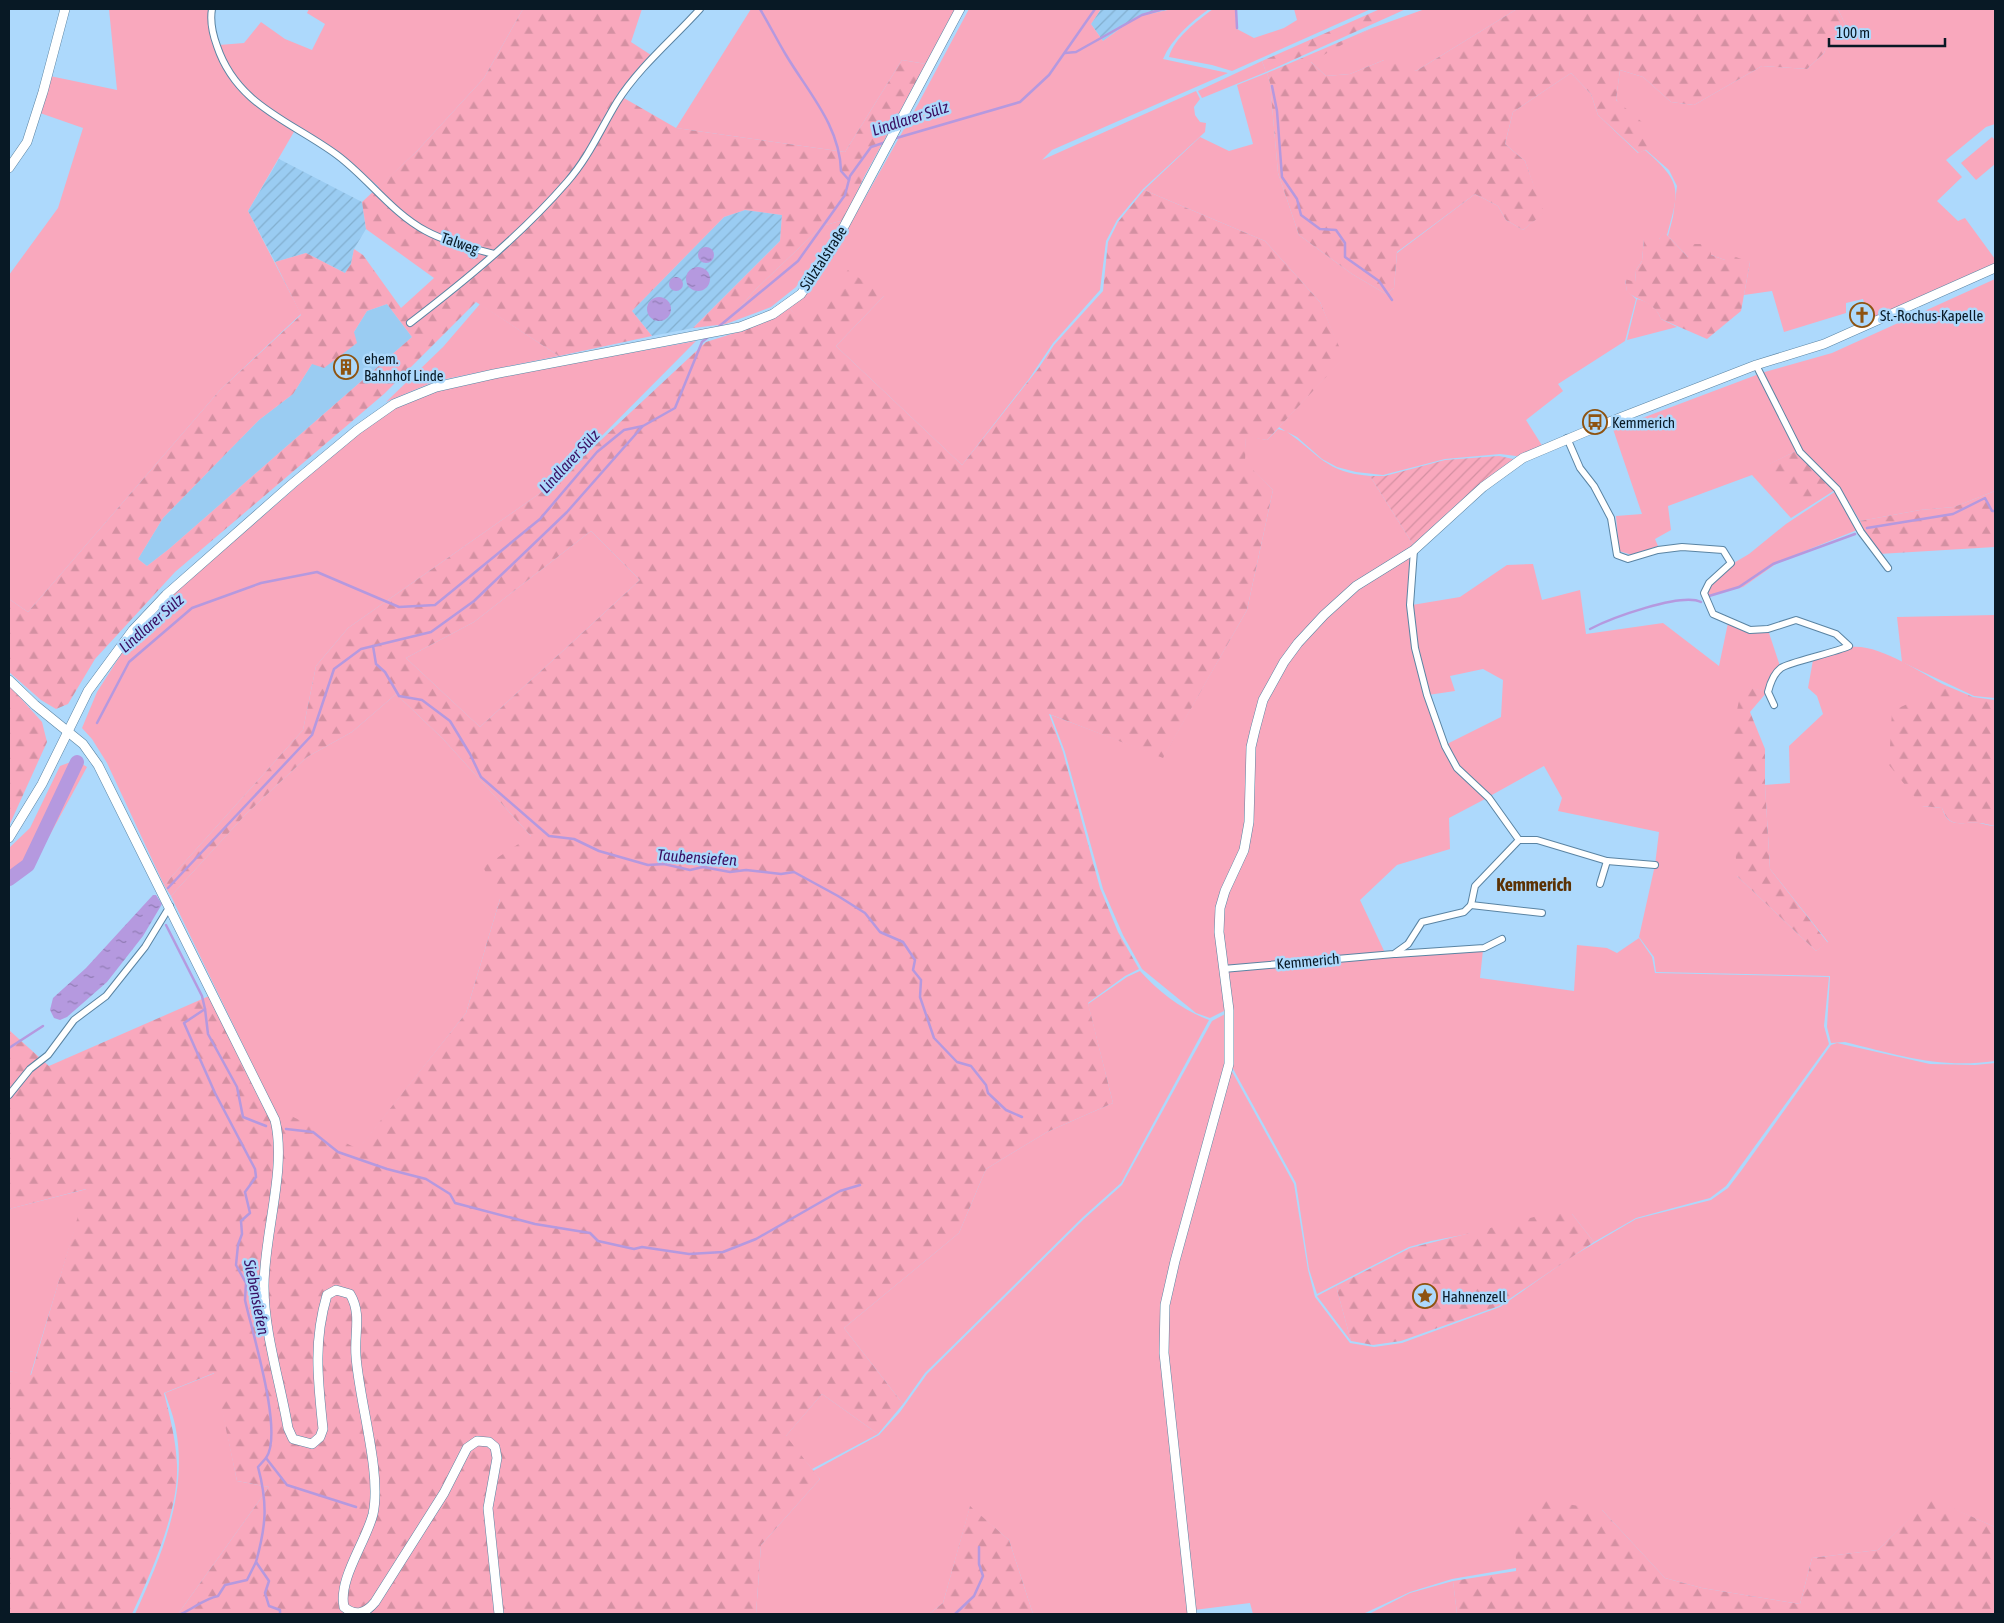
<svg xmlns="http://www.w3.org/2000/svg" width="2004" height="1623" viewBox="0 0 2004 1623" font-family="'Asap Condensed',sans-serif">
<style>
.built{fill:#9accf2}
.industrial{fill:url(#industrial-furrows)}
.grass{fill:#f9a8bd}
.forest{fill:url(#forest-firs);fill-rule:evenodd}
.garden{fill:url(#garden-furrows)}
.water{fill:url(#water-ripples)}
.lines{fill:none;stroke-linecap:round;stroke-linejoin:round}
.stream{stroke:#b599df;stroke-width:2.5}
.river{stroke:#b599df;stroke-width:14}
.street-casing{stroke:#5a84a3;stroke-width:8}
.secondary-casing{stroke:#5a84a3;stroke-width:10}
.street{stroke:#fff;stroke-width:6}
.secondary{stroke:#fff;stroke-width:9}
.labels{text-anchor:middle;dominant-baseline:central;stroke-width:5;stroke-linejoin:round;paint-order:stroke}
.street-label{font-size:15px;fill:#081925;stroke:#add9fc}
.poi-label{font-size:15px;fill:#081925;stroke:#add9fc;text-anchor:start}
.water-label{font-size:16px;font-style:italic;fill:#3a0f62;stroke:#add9fc}
.quarter-label{font-size:18px;font-weight:bold;fill:#5b3204;stroke:#add9fc}
</style>
<defs>
<pattern id="industrial-furrows" width="10" height="10" patternUnits="userSpaceOnUse" patternTransform="scale(1.25)"><rect width="10" height="10" fill="#9accf2"/><path d="M-1 1l2-2M0 10L10 0M9 11l2-2" fill="none" stroke="#83afcf"/></pattern>
<pattern id="forest-firs" width="22" height="20" patternUnits="userSpaceOnUse" patternTransform="scale(1.25)"><rect width="22" height="20" fill="#f9a8bd"/><path d="M5 1l3.5 6h-7zM16 11l3.5 6h-7z" fill="#d490a2"/></pattern>
<pattern id="garden-furrows" width="10" height="10" patternUnits="userSpaceOnUse" patternTransform="scale(1.25)"><rect width="10" height="10" fill="#f9a8bd"/><path d="M-1 1l2-2M0 10L10 0M9 11l2-2" fill="none" stroke="#d490a2"/></pattern>
<pattern id="water-ripples" width="26" height="14" patternUnits="userSpaceOnUse" patternTransform="scale(1.25)"><rect width="26" height="14" fill="#b599df"/><path d="M2 4q2-2 4 0t4 0M15 11q2-2 4 0t4 0" fill="none" stroke="#917cb5"/></pattern>
</defs>
<rect width="100%" height="100%" fill="#add9fc"/>
<polygon class="built" points="387,304 412,337 169,549 147,566 138,559 163,518 259,420 293,394 312,364 354,332 367,311"/>
<g class="industrial">
<polygon points="1101,9 1172,9 1136,17 1103,41 1091,24"/>
<polygon points="279,159 362,202 366,229 354,249 351,264 345,273 306,253 275,262 248,211"/>
<polygon points="745,210 782,215 780,241 693,328 652,336 632,311 724,217"/>
</g>
<g class="grass">
<path d="M109,9H211C217,79 235,95 295,130L248,211L301,314L221,389L28,612L9,599V275L58,208L83,128L40,113L50,76L117,90Z"/>
<polygon points="309,9 523,9 484,78 417,151 379,187 323,141 266,107 244,88 230,71 219,45 244,43 261,22 285,39 312,50 325,24 307,13"/>
<polygon points="751,9 955,9 926,64 902,60 845,152 676,128"/>
<path d="M969,9H1101L1091,24L1103,41L1136,17L1172,9H1209C1191,22 1172,38 1163,59L1228,73L1052,150L1042,160L1196,91L1200,99L1194,107L1195,115L1200,122L1206,123L1205,132L1143,189L1117,220L1106,241L1100,290L1053,343L1029,379L962,465L836,346L884,296L805,324L789,308L835,251L917,106Z"/>
<path d="M1213,9H1236L1237,29L1254,38L1284,28L1297,20L1294,9H1371L1232,71L1212,65L1169,57C1174,38 1197,21 1213,9Z"/>
<polygon points="1425,9 1517,9 1416,71 1384,60 1350,74 1326,76 1310,61 1372,28"/>
<polygon points="1838,9 1995,9 1995,124 1986,127 1946,160 1962,177 1937,201 1958,221 1965,218 1995,259 1995,265 1875,319 1871,308 1866,310 1863,299 1846,303 1846,313 1784,332 1772,291 1744,295 1750,262 1725,260 1711,255 1711,244 1688,257 1668,236 1673,217 1677,186 1669,170 1646,150 1616,99 1620,70 1643,77 1671,102 1694,105 1762,66 1807,69 1824,53 1831,36 1847,28"/>
<polygon points="1262,61 1266,72 1202,98 1198,91"/>
<path d="M1267,73L1270,83L1278,173L1299,235L1352,274L1386,294L1394,288L1397,253L1475,194L1498,206L1506,220L1523,230L1543,213L1525,161L1505,144L1513,112L1571,73L1591,94L1598,115L1638,153L1645,150C1682,183 1680,188 1667,235L1664,233L1659,239H1644L1642,261L1636,270L1635,283L1625,280L1627,291L1636,299L1625,341L1558,384L1563,391L1526,420L1543,447L1524,457L1500,454L1445,459L1383,475L1356,472L1337,467L1322,459L1297,437L1287,432C1320,455 1325,472 1370,476L1414,546L1382,567L1395,565L1411,556L1407,605L1413,651L1426,695L1444,746L1456,769L1487,798L1449,818L1450,849L1397,865L1360,900L1386,955L1225,967C1223,948 1219,926 1223,907C1229,882 1243,861 1248,836C1254,807 1251,778 1253,749C1257,700 1289,654 1322,621L1319,617L1296,641L1261,699L1249,746L1246,821L1241,849L1223,890L1218,907L1217,931L1228,1009L1210,1018L1196,1013L1142,969L1123,935L1103,889L1065,752L1051,715L1163,757L1247,610L1273,490L1244,462L1246,436L1267,440L1278,429L1285,431L1279,427L1343,358L1320,302L1265,241L1144,190L1200,137L1229,151L1253,144L1237,85Z"/>
<polygon points="1992,137 1995,140 1995,164 1976,180 1961,163"/>
<polygon points="844,220 796,287 771,307 726,324 754,291 822,226"/>
<polygon points="1995,279 1995,491 1954,507 1920,510 1860,521 1840,488 1801,451 1761,373 1832,353"/>
<path d="M1637,299C1650,302 1656,307 1661,319L1677,327L1627,340Z"/>
<polygon points="480,304 559,356 436,381 386,402 443,347"/>
<polygon points="696,341 556,482 348,628 316,666 303,730 164,885 107,763 92,739 82,728 97,692 136,631 172,595 295,488 360,431 397,405 436,390 496,377"/>
<polygon points="1759,374 1798,450 1770,464 1832,485 1835,490 1791,518 1752,475 1668,506 1671,530 1655,539 1658,546 1632,555 1619,551 1616,516 1642,514 1613,429"/>
<polygon points="1836,491 1857,530 1780,561 1743,587 1706,596 1710,583 1732,564 1749,554 1786,524"/>
<polygon points="591,531 640,580 480,727 406,658 474,622"/>
<path d="M1533,564L1542,600L1580,590L1586,634L1663,623L1719,666L1728,623L1749,631L1769,633L1780,666L1767,692L1742,686L1737,876L1816,951L1828,942L1770,869L1765,785L1790,783L1789,746L1823,714L1817,696L1808,688L1813,660C1824,656 1838,648 1850,647C1879,643 1920,673 1947,686L1939,691L1922,806L1942,808C1949,830 1961,821 1979,823C1985,824 1990,826 1995,826V1061C1939,1069 1898,1055 1845,1042L1831,1043L1827,1027L1830,976L1656,972L1654,957L1639,937L1655,865L1659,832L1558,811L1562,798L1544,766L1490,796L1458,768L1445,745L1501,717L1503,680L1483,669L1450,676L1455,691L1428,695L1421,670L1412,605L1460,597L1507,565Z"/>
<polygon points="1995,615 1995,698 1974,696 1902,662 1897,617"/>
<polygon points="396,694 443,739 531,836 500,899 466,1013 358,1150 274,1109 171,896 246,814 307,757 352,732"/>
<polygon points="76,760 87,767 35,862 9,887 9,848 30,828 60,766"/>
<polygon points="1639,938 1652,957 1655,973 1829,977 1824,1026 1829,1044 1726,1186 1710,1198 1636,1218 1594,1242 1572,1214 1431,1241 1409,1247 1317,1294 1309,1269 1296,1183 1231,1065 1226,971 1431,951 1483,950 1480,978 1574,991 1577,945 1607,948 1617,953"/>
<path d="M1140,971C1159,992 1182,1010 1209,1020L1121,1183L1083,1217L925,1373L903,1404L844,1328L959,1233L986,1169L1047,1132L1113,1103L1088,1004L1127,977Z"/>
<polygon points="1227,1013 1226,1063 1163,1305 1189,1614 1033,1614 1009,1540 970,1507 943,1603 929,1614 756,1614 761,1545 820,1479 813,1471 879,1435 900,1412 927,1374 1084,1219 1122,1185 1212,1021"/>
<polygon points="1837,1043 1930,1064 1975,1065 1995,1063 1995,1527 1930,1499 1878,1550 1812,1558 1800,1604 1702,1588 1665,1578 1602,1510 1517,1555 1516,1568 1452,1579 1410,1592 1363,1614 1253,1614 1250,1603 1194,1610 1166,1353 1167,1306 1230,1068 1294,1184 1308,1270 1315,1297 1350,1343 1374,1347 1402,1343 1500,1307 1571,1257 1636,1219 1711,1200 1728,1188 1741,1171 1831,1045"/>
<polygon points="87,1189 30,1376 9,1371 9,1209"/>
<polygon points="1336,1286 1351,1341 1317,1296"/>
<path d="M215,1373L237,1481L269,1487L178,1614H135C161,1557 188,1494 176,1430C174,1417 169,1405 165,1393Z"/>
<polygon points="822,1394 878,1434 812,1469 785,1437"/>
<polygon points="1453,1581 1457,1614 1369,1614 1410,1593"/>
</g>
<g class="forest">
<path d="M523,9H642L631,42L651,55L617,94L676,128L845,152L902,60L926,64L864,177L844,220L822,226L754,291L726,324L693,328L780,241L782,215L745,210L724,217L632,311L652,336L559,356L476,302L384,394L175,572L95,659L68,704L56,709L41,700L9,672V599L28,612L221,389L301,315L275,262L306,253L345,273L351,264L354,249L363,255L401,308L434,278L366,229L362,202L417,151L484,78ZM387,304L412,337L169,549L147,566L138,559L163,518L259,420L293,394L312,364L324,368L357,343L354,332L367,311Z"/>
<polygon points="1380,9 1406,9 1266,72 1262,61"/>
<polygon points="1517,9 1838,9 1847,28 1831,36 1824,53 1807,69 1762,66 1694,105 1671,102 1643,77 1620,70 1616,100 1649,128 1651,147 1639,153 1598,115 1591,94 1571,73 1513,112 1505,144 1525,161 1544,213 1523,230 1506,220 1498,206 1475,194 1397,252 1394,288 1386,294 1352,274 1299,235 1278,173 1270,83 1267,73 1372,28 1311,62 1326,76 1350,74 1384,60 1395,58 1416,71"/>
<path d="M1144,190L1265,241L1320,302L1344,358L1267,440L1246,437L1245,462L1273,490L1247,610L1163,758L1049,714L1063,752L1100,888L1118,932L1139,969L1125,976L1088,1003L1113,1103L1047,1132L986,1169L959,1233L844,1328L903,1404L878,1434L822,1394L786,1436L820,1479L761,1545L756,1614H178L269,1487L237,1481L214,1373L164,1393C170,1417 176,1440 177,1465C179,1511 151,1573 132,1614H9V1371L31,1375L86,1189L9,1209V1030L49,1066L209,996L263,1106L277,1109L358,1149L466,1013L500,899L483,867L531,836L443,739L396,694L352,732L307,757L246,814L171,896L164,885L303,730L316,666L348,628L556,482L706,342L741,331L789,308L806,323L848,270L884,296L836,346L962,465L1038,369L1054,345L1103,291L1108,242L1118,222ZM591,531L640,580L480,727L406,658L474,622Z"/>
<path d="M1664,232L1688,257L1692,244H1711V255L1725,260L1730,255L1750,262L1741,311L1707,339L1661,319C1654,301 1640,302 1627,292L1625,279L1635,282L1636,270L1642,261L1644,239H1659Z"/>
<polygon points="1798,450 1832,485 1800,508 1769,464"/>
<polygon points="1995,491 1995,547 1879,554 1864,531 1860,521 1920,510 1954,507"/>
<polygon points="9,685 42,722 47,742 9,826"/>
<polygon points="1742,685 1767,692 1750,712 1765,749 1765,785 1770,869 1828,943 1816,951 1737,876 1729,751"/>
<path d="M1947,686L1973,697L1995,700V826C1989,825 1984,823 1979,823C1961,821 1950,830 1942,808L1922,806L1889,765L1892,711Z"/>
<polygon points="1550,1213 1572,1214 1594,1242 1499,1306 1401,1341 1373,1345 1351,1341 1336,1286 1410,1248"/>
<polygon points="1930,1498 1995,1527 1995,1614 1457,1614 1453,1581 1516,1571 1515,1519 1544,1500 1602,1510 1665,1578 1702,1588 1800,1604 1812,1558 1878,1550"/>
<polygon points="970,1506 1009,1540 1033,1614 929,1614 943,1603"/>
</g>
<polygon class="garden" points="1499,456 1518,460 1414,546 1370,476 1385,476 1445,460"/>
<g class="water">
<circle cx="706" cy="255" r="8"/>
<circle cx="698" cy="279" r="12"/>
<circle cx="676" cy="284" r="7"/>
<circle cx="659" cy="309" r="12"/>
<polygon points="153,895 156,895 162,904 143,936 107,982 67,1017 60,1020 54,1018 50,1010 53,998 86,968"/>
</g>
<g class="lines">
<g class="stream">
<path d="M760,9C769,24 777,40 786,55C808,92 840,126 841,171L849,180"/>
<polyline points="1236,9 1237,28"/>
<polyline points="1065,53 1076,52 1142,15 1163,9"/>
<polyline points="1272,86 1277,111 1282,177 1297,199 1301,215 1320,229 1336,230 1345,243 1345,257 1379,281 1392,300"/>
<polyline points="893,139 1020,102 1049,75 1095,9"/>
<polyline points="717,328 798,261 845,195 850,176 871,147 886,142"/>
<polyline points="1867,528 1953,514 1985,498 1992,511 1995,511"/>
<polyline points="1709,596 1739,587 1773,564 1855,534"/>
<path d="M1590,629C1611,618 1682,592 1701,602"/>
<polyline points="373,646 376,664 385,672 399,696 422,700 450,721 470,754 481,777 549,836 574,839 599,851 648,865 664,864 690,870 703,867 730,872 746,870 781,874 794,872 838,896 865,913 880,932 903,942 915,960 913,970 921,980 920,997 934,1038 957,1062 971,1066 986,1085 988,1093 1006,1110 1022,1117"/>
<polyline points="97,723 129,662 192,608 261,583 317,572 399,607 435,605 540,519 597,452 624,430 643,426 675,408 702,342 708,337"/>
<polyline points="168,888 312,735 334,669 361,649 431,632 474,601 567,512 642,427"/>
<path d="M166,925L202,996L205,1009L184,1023L215,1093L255,1169L256,1177L245,1192L250,1213L241,1221L242,1234L238,1245L236,1265L246,1283L245,1300C252,1332 284,1433 266,1458L287,1485L356,1507"/>
<polyline points="205,1009 208,1034 237,1087 243,1117 266,1126"/>
<polyline points="9,1048 43,1026"/>
<polyline points="286,1129 313,1132 338,1152 387,1169 426,1179 450,1194 455,1203 535,1224 590,1233 598,1241 634,1249 642,1247 689,1254 723,1252 756,1239 840,1191 860,1185"/>
<path d="M266,1458L258,1467C268,1504 266,1526 256,1562L269,1581L265,1593L269,1606L280,1610V1614"/>
<path d="M181,1614C194,1608 204,1599 218,1596L225,1585L247,1580L256,1562"/>
<polyline points="955,1614 974,1596 983,1576 979,1564 979,1547"/>
</g>
<polyline class="river" points="9,879 28,865 77,762"/>
<defs>
<g id="street">
<path d="M212,9C210,20 213,35 217,46C237,106 291,121 337,155C368,178 392,213 426,231C444,241 474,249 494,254"/>
<path d="M410,323C466,280 521,235 567,182C589,157 600,130 617,102C639,67 673,39 700,9"/>
<polyline points="1756,365 1800,452 1837,489 1861,532 1888,568"/>
<path d="M1567,438L1580,468L1594,486L1611,518L1617,555L1628,559L1658,550L1682,547L1723,550L1731,563L1709,583L1704,593L1713,614L1750,630L1768,629L1796,620L1836,634L1849,646C1834,653 1789,662 1781,668C1773,674 1770,684 1768,692L1774,705"/>
<polyline points="1519,840 1537,840 1607,861 1655,865"/>
<polyline points="1600,884 1607,861"/>
<polyline points="1471,905 1542,913"/>
<polyline points="1396,954 1484,948 1502,939"/>
<polyline points="1223,969 1394,954 1408,944 1422,922 1464,912 1471,905 1475,886 1519,840 1489,798 1457,768 1445,746 1427,695 1415,648 1410,605 1414,550"/>
<polyline points="9,1095 30,1069 48,1055 74,1020 106,996 145,947 170,906"/>
</g>
<g id="secondary">
<polyline points="9,168 27,142 43,92 65,9"/>
<path d="M9,680L35,705L83,744L98,765L275,1120C287,1168 264,1234 264,1286C264,1333 280,1381 288,1428L293,1439L312,1444L320,1437L323,1429C318,1381 313,1342 327,1295L336,1290L350,1294C362,1314 354,1333 356,1356C359,1401 382,1473 373,1514C366,1542 338,1579 344,1607C356,1617 366,1613 375,1602L444,1493L467,1448L477,1441L489,1442L495,1447L497,1458L488,1508L499,1614"/>
<polyline points="9,838 42,784 88,691 133,630 166,595 292,484 357,430 394,404 436,387 494,374 740,327 773,314 801,294 832,249 960,9"/>
<polyline points="1192,1614 1164,1353 1165,1305 1175,1261 1229,1064 1229,1010 1219,932 1220,908 1225,891 1244,850 1249,822 1251,747 1255,730 1263,700 1284,662 1298,643 1324,615 1356,586 1414,550 1483,487 1523,458 1599,426 1756,365 1824,344 1995,268"/>
</g>
</defs>
<use href="#street" class="street-casing"/>
<use href="#secondary" class="secondary-casing"/>
<use href="#street" class="street"/>
<use href="#secondary" class="secondary"/>
</g>
<defs>
<symbol id="church-ring" viewBox="-11 -11 22 22"><circle r="9.5" fill="#add9fc" stroke="#8e5310" stroke-width="1.5"/><path d="M-1.2-6h2.4v3.5h3.3v2.4h-3.3V6h-2.4V-.1h-3.3v-2.4h3.3Z" fill="#8e5310"/></symbol>
<symbol id="building-ring" viewBox="-11 -11 22 22"><circle r="9.5" fill="#add9fc" stroke="#8e5310" stroke-width="1.5"/><path d="M-4-6H4V6H1V3H-1V6H-4ZM-2.5-4.3h1.7v1.8h-1.7ZM.8-4.3h1.7v1.8H.8ZM-2.5-1h1.7V.8h-1.7ZM.8-1h1.7V.8H.8Z" fill="#8e5310"/></symbol>
<symbol id="bus-ring" viewBox="-11 -11 22 22"><circle r="9.5" fill="#add9fc" stroke="#8e5310" stroke-width="1.5"/><path d="M-5-6H5V4H4V6H2V4H-2V6H-4V4H-5ZM-3.5-4V0h7V-4ZM-3.5 1.2v1.5H-2V1.2ZM2 1.2v1.5H3.5V1.2Z" fill="#8e5310"/></symbol>
<symbol id="sight-ring" viewBox="-11 -11 22 22"><circle r="9.5" fill="#add9fc" stroke="#8e5310" stroke-width="1.5"/><path d="M0-6L1.8-2.2L6-1.7L2.9 1.2L3.7 5.4L0 3.3L-3.7 5.4L-2.9 1.2L-6-1.7L-1.8-2.2Z" fill="#8e5310"/></symbol>
</defs>
<g fill-rule="evenodd">
<use href="#church-ring" x="1848" y="301" width="28" height="28"/>
<use href="#building-ring" x="332" y="353" width="28" height="28"/>
<use href="#bus-ring" x="1581" y="408" width="28" height="28"/>
<use href="#sight-ring" x="1411" y="1282" width="28" height="28"/>
</g>
<g class="labels">
<g class="street-label">
<text transform="translate(460 243) rotate(19)">Talweg</text>
<text transform="translate(823 258) rotate(-57)">Sülztalstraße</text>
<text transform="translate(1308 961) rotate(-5)">Kemmerich</text>
</g>
<g class="poi-label">
<text x="1880" y="315">St.-Rochus-Kapelle</text>
<text x="364" y="358">ehem.<tspan x="364" dy="17">Bahnhof Linde</tspan></text>
<text x="1612" y="422">Kemmerich</text>
<text x="1442" y="1296">Hahnenzell</text>
</g>
<g class="water-label">
<text transform="translate(910 118) rotate(-18)">Lindlarer Sülz</text>
<text transform="translate(569 461) rotate(-47)">Lindlarer Sülz</text>
<text transform="translate(151 623) rotate(-41)">Lindlarer Sülz</text>
<text transform="translate(697 857) rotate(4)">Taubensiefen</text>
<text transform="translate(257 1297) rotate(79)">Siebensiefen</text>
</g>
<g class="quarter-label">
<text x="1534" y="884">Kemmerich</text>
</g>
</g>
<rect width="2004" height="1623" fill="none" stroke="#081925" stroke-width="20"/>
<path d="M1829 38v8h116v-8" fill="none" stroke="#081925" stroke-width="2.5"/>
<text x="1836" y="38" font-size="15" fill="#081925" stroke="#add9fc" stroke-width="4" paint-order="stroke">100 m</text>
</svg>
